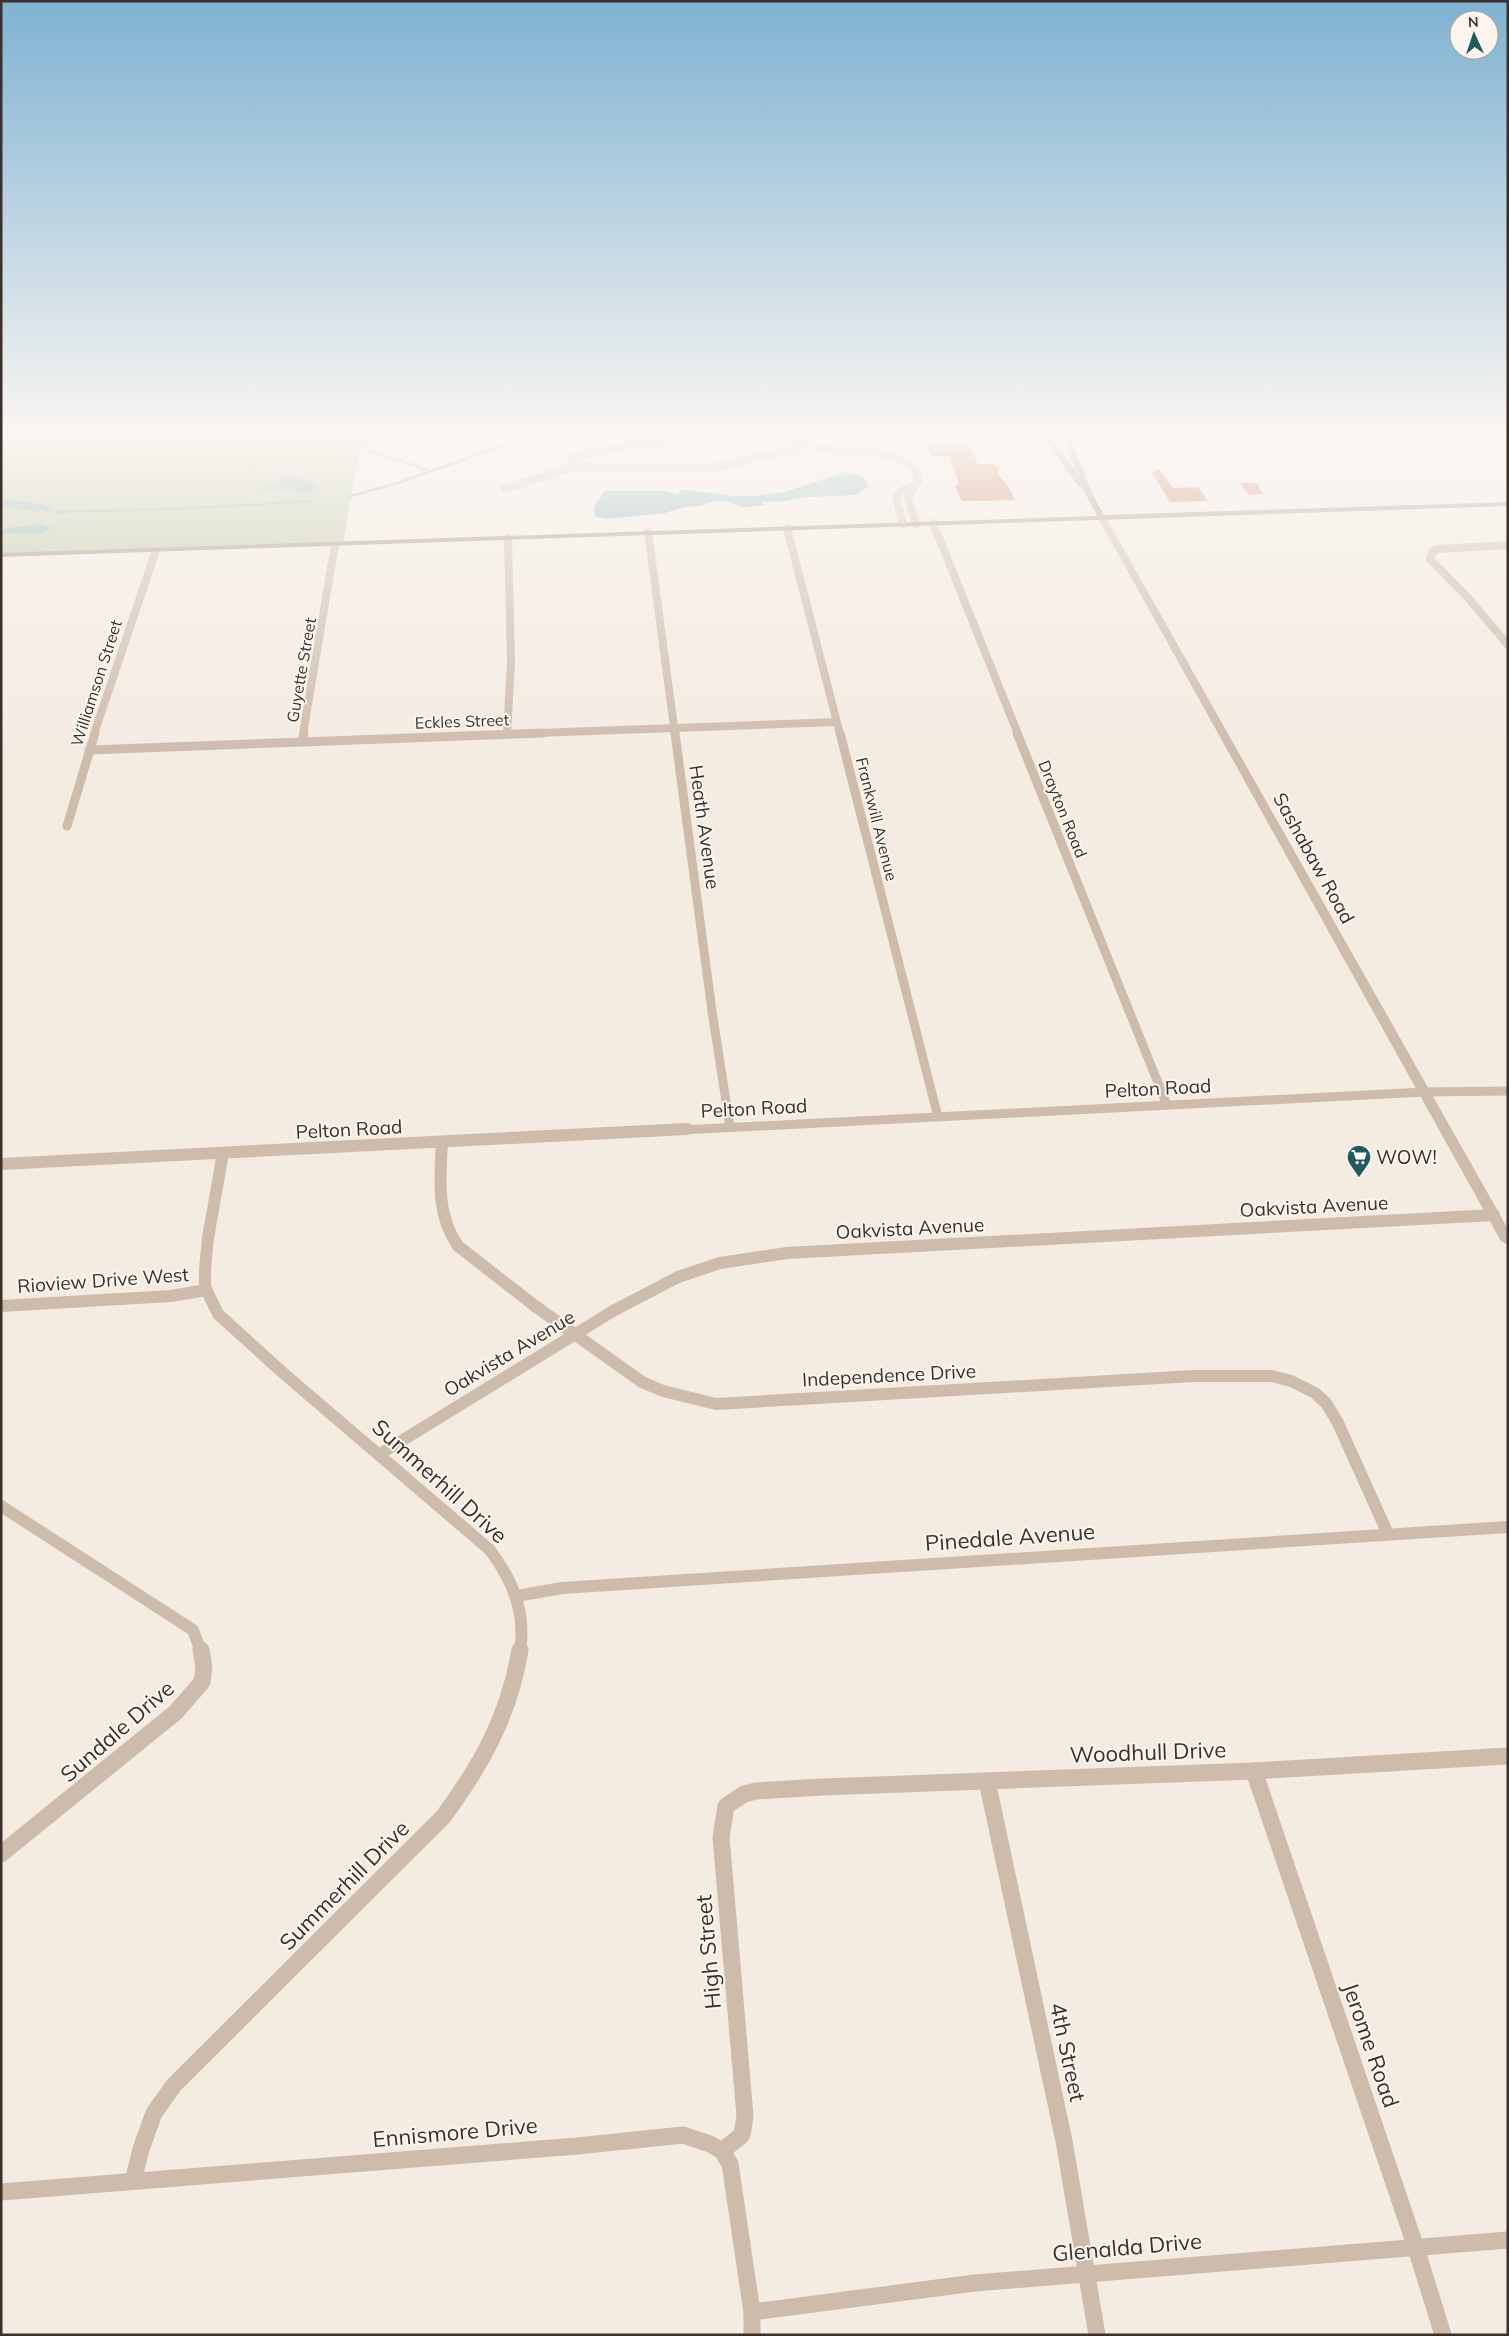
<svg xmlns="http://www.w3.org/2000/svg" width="1509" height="2336" viewBox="0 0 1509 2336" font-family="Mulish,sans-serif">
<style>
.green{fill:#b8c4a0}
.water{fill:#7fb0b2}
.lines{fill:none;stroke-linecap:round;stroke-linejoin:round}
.stream{stroke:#7fb0b2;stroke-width:2.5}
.building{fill:#c8694b}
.minor-far3{stroke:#cdbbac;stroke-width:8}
.minor-far2{stroke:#cdbbac;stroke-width:9}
.minor-far1{stroke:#cdbbac;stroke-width:12}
.minor{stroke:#cdbbac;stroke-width:17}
.tertiary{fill:#cdbbac;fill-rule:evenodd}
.secondary{fill:#a18a7d;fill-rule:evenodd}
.labels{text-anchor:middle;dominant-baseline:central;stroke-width:4;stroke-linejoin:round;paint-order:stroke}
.far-street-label{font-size:16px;fill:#3b302b;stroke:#fbf5ee}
.street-label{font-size:19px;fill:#3b302b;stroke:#fbf5ee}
.poi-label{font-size:19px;fill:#3b302b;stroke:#fbf5ee;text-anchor:start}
.near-street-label{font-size:22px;fill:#3b302b;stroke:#fbf5ee}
</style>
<rect width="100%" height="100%" fill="#f4ebe1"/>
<polygon class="green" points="1,432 363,432 343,543 1,554"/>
<g class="water">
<path d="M845,472L863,477L869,486L856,495L808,497L779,502L762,501L764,505L749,507H741L728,501H713L700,506L684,507L665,513L607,519L596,517C591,506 600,499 604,491H666L677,495L681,490H686L734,496H755L785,492Z"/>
<polygon points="280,475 315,482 317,490 307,493 262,490 263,485 279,480"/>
<path d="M1,499L42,504L51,508C43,516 14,507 1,506Z"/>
<polygon points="41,524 52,528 41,534 2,533 7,528"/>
</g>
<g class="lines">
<g class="stream">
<polyline points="361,432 362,444 368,450 427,470"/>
<polyline points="347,497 398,483 541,432"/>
<polyline points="46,510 54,512 178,509 310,501"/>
</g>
</g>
<g class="building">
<polygon points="967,441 978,464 992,464 999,467 997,473 1009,488 1015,500 962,501 955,486 959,484 950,456 932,456 926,442"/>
<polygon points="1159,469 1173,488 1198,487 1208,501 1170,502 1152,473"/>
<polygon points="1240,483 1256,483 1264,494 1249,495"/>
</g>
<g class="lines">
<g class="minor-far3">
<path d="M777,432C788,438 800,444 813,447C848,454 885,446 915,468L918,481L914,486"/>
<polyline points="846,432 856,440 858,452"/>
<path d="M574,467L570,462L574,457C639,438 707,445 774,432"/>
<polyline points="505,489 574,467 713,468 760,456 794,451 806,445"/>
<polyline points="933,523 1018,734"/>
<polyline points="903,524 896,497 901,491 914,486 908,497 916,524"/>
<polyline points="787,528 840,734"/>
<polyline points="648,532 675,734"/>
<polyline points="1508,545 1439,549 1433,551 1430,559 1469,599 1508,645"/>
<polyline points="94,734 156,550"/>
<polyline points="303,734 335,544"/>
<polyline points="507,734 511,661 508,538"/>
<polyline points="510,734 836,722"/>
</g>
<g class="minor-far2">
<polyline points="675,733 712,1011 730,1127"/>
<polyline points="840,733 938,1117"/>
<polyline points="1017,733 1167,1105"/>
<polyline points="302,742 304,733"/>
<polyline points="89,750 543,733"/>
<polyline points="67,826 95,733"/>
<polyline points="662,1131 1424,1092 1508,1091"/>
</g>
<g class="minor-far1">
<path d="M442,1142C440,1179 436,1214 458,1246L535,1306L642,1382L663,1391L716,1404L1193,1376H1272L1291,1381L1315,1393L1326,1403L1338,1423L1388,1534"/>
<path d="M223,1153L208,1238L205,1269V1287L218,1314L282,1372L490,1550C513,1581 526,1612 520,1652"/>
<polyline points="1,1164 687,1129"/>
<polyline points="1,1306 171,1296 206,1290"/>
<polyline points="380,1454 613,1311 678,1277 720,1263 787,1253 1494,1215"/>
<polyline points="1,1506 193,1630 201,1652"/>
<polyline points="517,1596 562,1588 1508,1527"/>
</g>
<g class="minor">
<polyline points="1254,1771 1416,2248 1443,2335"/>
<polyline points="987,1781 1064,2141 1097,2335"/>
<polyline points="1,1854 176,1712 202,1682 204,1667 201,1650"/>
<polyline points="722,2151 742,2135 745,2116 721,1837 726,1806 744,1794 756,1791 822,1787 1254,1771 1508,1756"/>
<path d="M133,2181L141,2149L154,2113L174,2085L443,1817C482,1764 509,1716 520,1650"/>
<polyline points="1,2192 577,2146 683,2135 710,2144 722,2151 730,2164 752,2312 752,2335"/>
<polyline points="752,2312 975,2283 1508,2240"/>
</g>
<polygon class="tertiary" points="1099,516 1106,518 1508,1229 1508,1245 1501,1241 1098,518"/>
<polygon class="secondary" points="1040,432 1047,432 1076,472 1061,432 1068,432 1092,493 1104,515 1508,502 1508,506 1,557 1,553 1097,516 1082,487 1079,487"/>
</g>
<linearGradient id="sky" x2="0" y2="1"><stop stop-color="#7eb2d2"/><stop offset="0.57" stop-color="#faf6f2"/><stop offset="1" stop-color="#faf6f2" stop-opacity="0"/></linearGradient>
<rect width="1509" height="759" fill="url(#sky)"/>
<defs>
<symbol id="supermarket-pin" viewBox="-11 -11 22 30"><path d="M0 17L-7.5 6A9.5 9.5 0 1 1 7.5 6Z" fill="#1f5a5e" stroke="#fbf5ee"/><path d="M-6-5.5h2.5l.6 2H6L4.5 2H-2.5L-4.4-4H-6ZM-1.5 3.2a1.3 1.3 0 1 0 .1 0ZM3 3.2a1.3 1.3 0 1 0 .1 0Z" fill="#fff"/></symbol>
</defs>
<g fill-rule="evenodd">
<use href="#supermarket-pin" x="1345" y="1143" width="28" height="38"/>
</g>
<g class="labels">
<g class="far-street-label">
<text transform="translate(301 670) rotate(-80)">Guyette Street</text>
<text transform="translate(96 683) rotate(-72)">Williamson Street</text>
<text transform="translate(462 721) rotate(-2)">Eckles Street</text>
<text transform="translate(1063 809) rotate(68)">Drayton Road</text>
<text transform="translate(877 819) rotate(76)">Frankwill Avenue</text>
</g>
<g class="street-label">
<text transform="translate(705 827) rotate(82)">Heath Avenue</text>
<text transform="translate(1314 858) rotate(61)">Sashabaw Road</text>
<text transform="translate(1158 1088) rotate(-3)">Pelton Road</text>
<text transform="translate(754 1108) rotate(-3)">Pelton Road</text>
<text transform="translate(349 1129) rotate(-3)">Pelton Road</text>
<text transform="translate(1314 1206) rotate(-3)">Oakvista Avenue</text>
<text transform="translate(910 1228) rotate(-3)">Oakvista Avenue</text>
<text transform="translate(103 1280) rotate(-4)">Rioview Drive West</text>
<text transform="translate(509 1353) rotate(-31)">Oakvista Avenue</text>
<text transform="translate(889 1375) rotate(-3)">Independence Drive</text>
</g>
<g class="poi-label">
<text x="1376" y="1157">WOW!</text>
</g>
<g class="near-street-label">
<text transform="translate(440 1481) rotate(42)">Summerhill Drive</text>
<text transform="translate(1010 1537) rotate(-4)">Pinedale Avenue</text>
<text transform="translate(117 1731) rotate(-41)">Sundale Drive</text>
<text transform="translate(1148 1752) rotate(-2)">Woodhull Drive</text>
<text transform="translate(344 1885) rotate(-45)">Summerhill Drive</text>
<text transform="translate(708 1952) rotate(-95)">High Street</text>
<text transform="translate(1371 2045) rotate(71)">Jerome Road</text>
<text transform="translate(1068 2052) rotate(78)">4th Street</text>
<text transform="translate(455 2132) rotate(-5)">Ennismore Drive</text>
<text transform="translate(1127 2247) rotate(-5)">Glenalda Drive</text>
</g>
</g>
<rect width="1509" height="2336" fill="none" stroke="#3b302b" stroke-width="5"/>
<g transform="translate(1474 35) rotate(357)"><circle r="24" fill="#fbf5ee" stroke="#aea6a0"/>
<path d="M0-4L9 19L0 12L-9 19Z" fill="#1f5a5e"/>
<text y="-8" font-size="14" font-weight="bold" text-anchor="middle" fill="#3b302b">N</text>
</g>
</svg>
